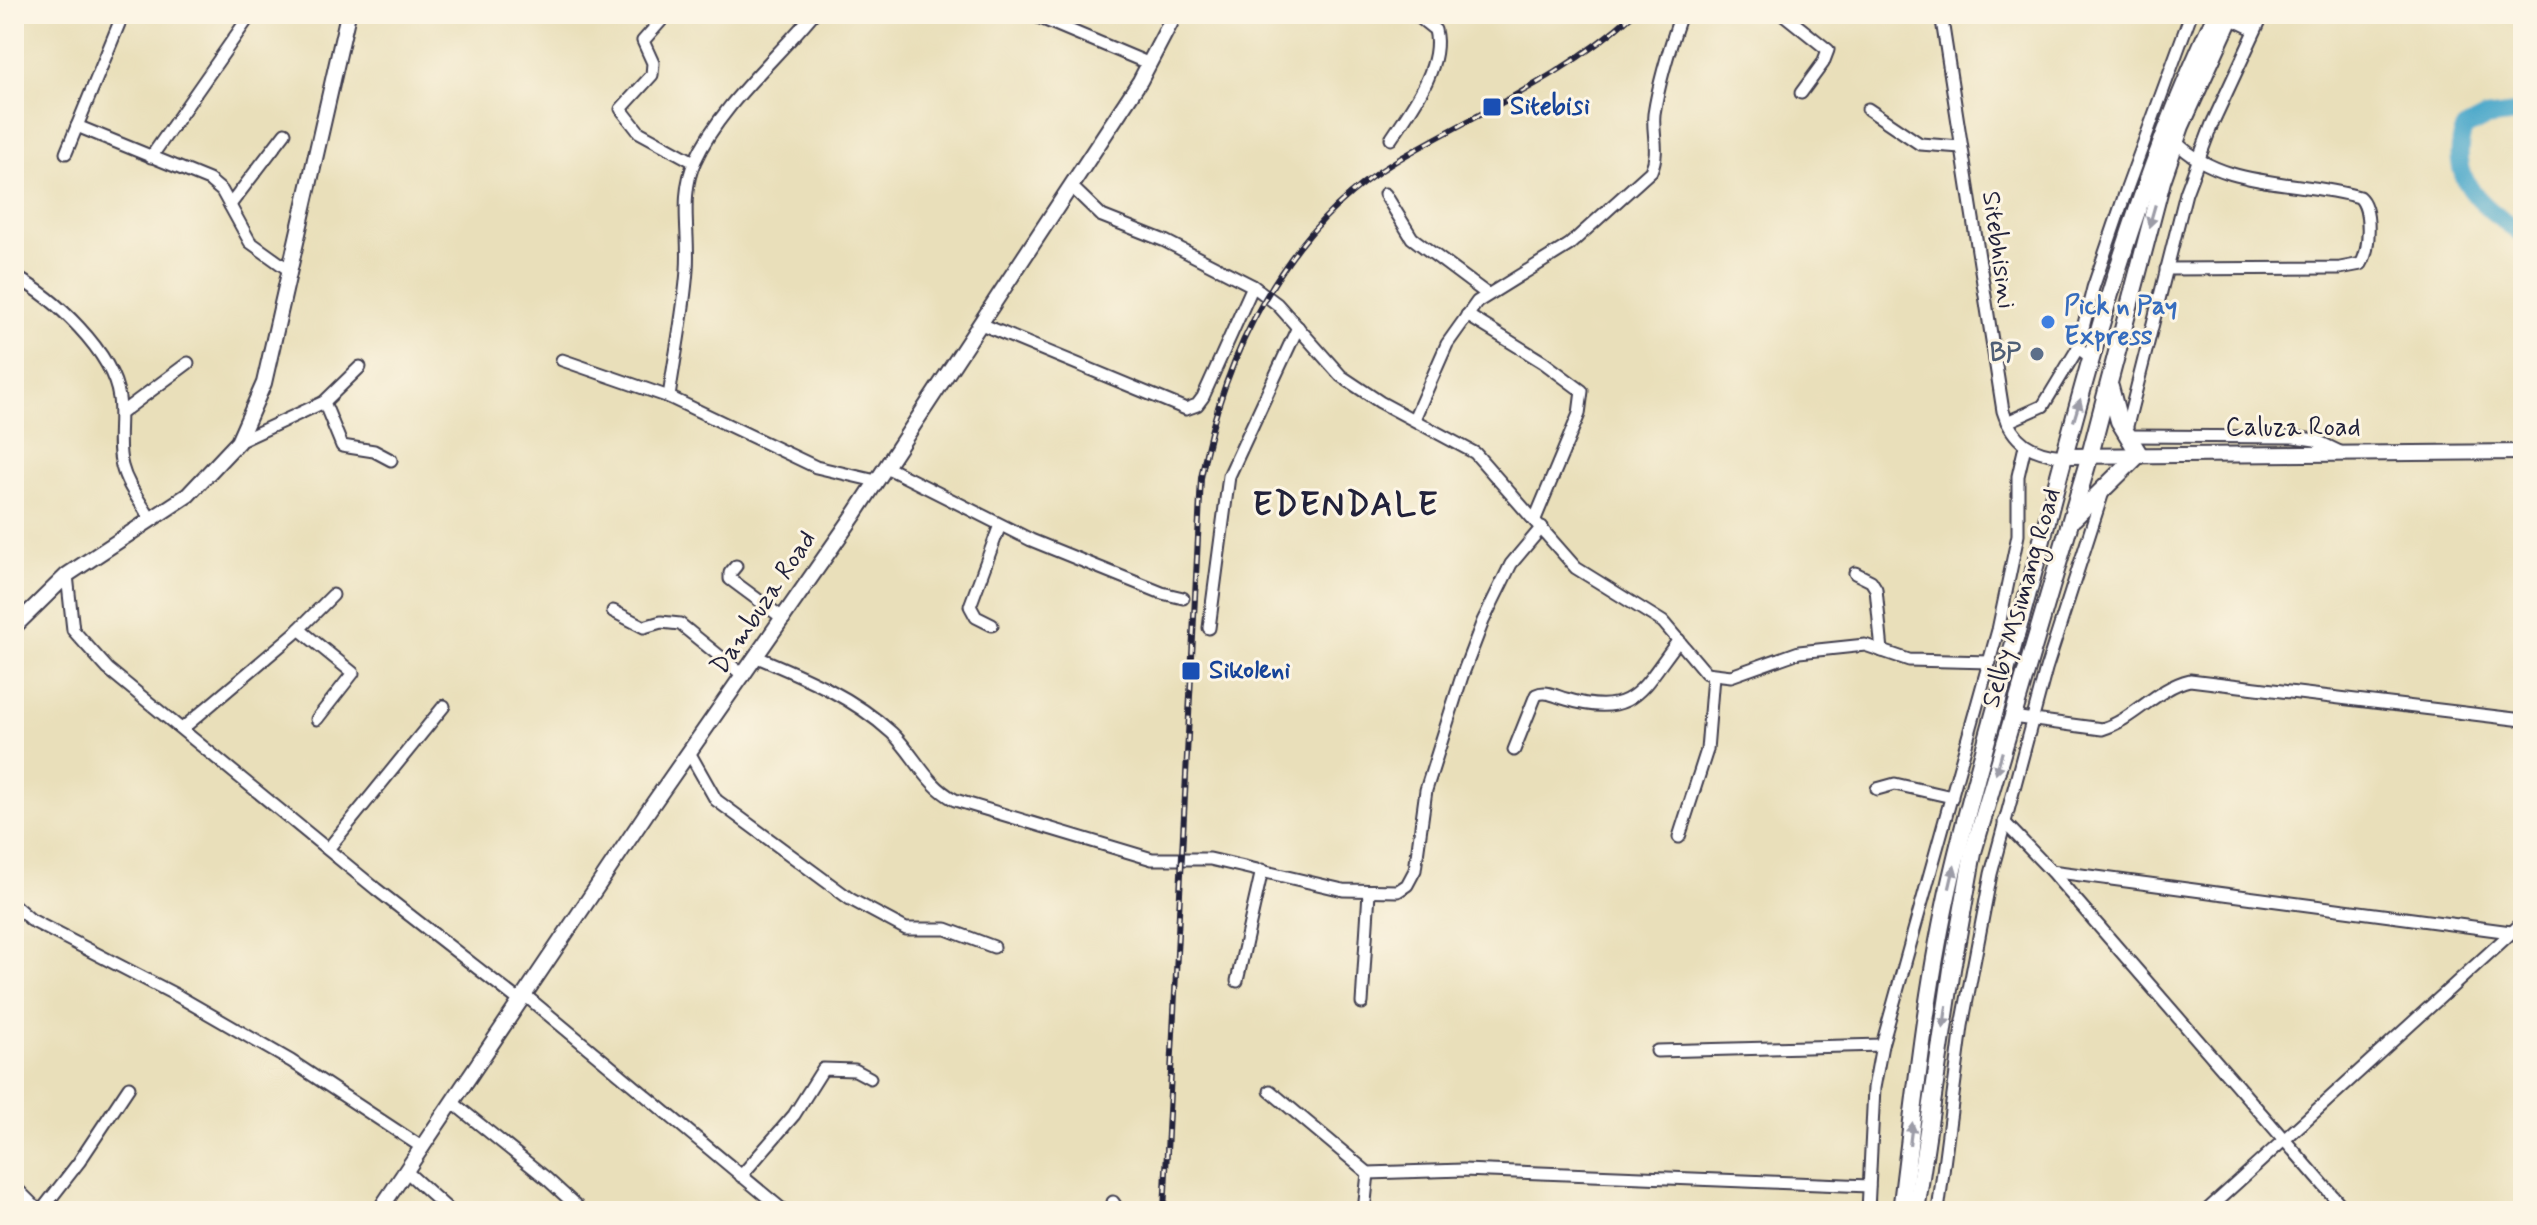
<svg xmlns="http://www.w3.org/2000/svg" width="2537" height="1225" viewBox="0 0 2537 1225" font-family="Mynerve,sans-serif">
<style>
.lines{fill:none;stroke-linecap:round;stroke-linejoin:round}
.river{stroke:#4ca8ca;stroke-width:18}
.minor-casing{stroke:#403e4e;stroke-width:15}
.tertiary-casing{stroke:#403e4e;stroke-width:18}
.secondary-casing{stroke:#403e4e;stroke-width:20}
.minor{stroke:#fff;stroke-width:11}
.tertiary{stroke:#fff;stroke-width:14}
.secondary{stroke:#fff;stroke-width:16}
.rail-casing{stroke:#22223b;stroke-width:6}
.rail{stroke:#fcf5e5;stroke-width:3;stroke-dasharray:9;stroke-linecap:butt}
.oneway{fill:#9c9ca7}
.transit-dot{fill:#1a4fb4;stroke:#fcf5e5;stroke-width:3}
.shop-dot{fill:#3f7fe0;stroke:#fcf5e5;stroke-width:3}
.service-dot{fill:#5c6f8a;stroke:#fcf5e5;stroke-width:3}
.labels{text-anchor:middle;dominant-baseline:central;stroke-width:6;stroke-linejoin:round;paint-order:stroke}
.transit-label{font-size:26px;font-weight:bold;fill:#164399;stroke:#fcf5e5;text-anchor:start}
.street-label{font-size:26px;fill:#22223b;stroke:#fcf5e5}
.shop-label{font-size:26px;font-weight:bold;fill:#366cbe;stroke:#fcf5e5;text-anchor:start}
.service-label{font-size:26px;font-weight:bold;fill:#4e5e75;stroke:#fcf5e5;text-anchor:end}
.district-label{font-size:34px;font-weight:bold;letter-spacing:2px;fill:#22223b;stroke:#fcf5e5}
</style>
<rect width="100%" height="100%" fill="#fcf5e5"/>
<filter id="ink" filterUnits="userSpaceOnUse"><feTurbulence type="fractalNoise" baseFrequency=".0125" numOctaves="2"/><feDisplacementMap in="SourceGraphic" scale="16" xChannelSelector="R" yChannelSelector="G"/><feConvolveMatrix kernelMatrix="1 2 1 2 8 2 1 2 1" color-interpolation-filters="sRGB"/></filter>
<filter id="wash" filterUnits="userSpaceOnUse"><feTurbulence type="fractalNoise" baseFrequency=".006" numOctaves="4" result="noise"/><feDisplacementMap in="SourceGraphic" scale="32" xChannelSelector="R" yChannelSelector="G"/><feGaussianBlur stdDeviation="1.8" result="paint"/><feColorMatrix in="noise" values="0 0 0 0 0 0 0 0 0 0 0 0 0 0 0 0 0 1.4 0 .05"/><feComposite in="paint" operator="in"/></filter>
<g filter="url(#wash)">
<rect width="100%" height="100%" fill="#e9dfba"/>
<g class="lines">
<path class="river" d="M2523,113L2485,118L2464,129C2446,183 2485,207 2523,235"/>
</g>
</g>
<g filter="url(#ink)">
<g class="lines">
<defs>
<g id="minor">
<polyline points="667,14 643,41 653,63 652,75 621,109 639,132 694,162"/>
<polyline points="1031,14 1150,64"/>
<polyline points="1783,14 1828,50 1823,63 1801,93"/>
<path d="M1941,14L2003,411C2013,442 2031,453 2063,456"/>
<polyline points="2230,18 2255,30"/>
<polyline points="1868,109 1920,144 1961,147"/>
<polyline points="77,126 209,180 222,191 250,242 289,270"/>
<path d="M1391,139C1410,110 1444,67 1435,30L1415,14"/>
<polyline points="66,153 123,14"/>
<polyline points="151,157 251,14"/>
<polyline points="1071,186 1102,216 1165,241 1253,286 1277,304 1341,376 1380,402 1475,453 1576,568 1663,622 1706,673 1731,676 1799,652 1865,645 1909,660 1990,662"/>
<polyline points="1385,194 1412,238 1487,294"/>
<polyline points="230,205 285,133"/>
<path d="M2166,269L2340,268L2361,264C2370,250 2372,208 2359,197C2297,179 2224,190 2176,142"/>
<path d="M14,276C54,297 113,352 119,398C122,421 116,444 122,466C127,486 141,502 151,520"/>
<polyline points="1467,315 1543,362 1582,391 1579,414 1535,519"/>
<polyline points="981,324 1186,409 1197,405 1203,397 1253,286"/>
<polyline points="2092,358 2078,348 2093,288 2126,191 2191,14"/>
<polyline points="562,360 669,397 816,467 876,481"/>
<path d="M669,397C675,354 684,312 687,270C690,234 679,195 695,161C719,107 776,59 813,14"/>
<polyline points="324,402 342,446 374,451 391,460"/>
<polyline points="121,413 188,363"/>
<path d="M1414,419L1447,344L1477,302L1569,245L1651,171C1660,150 1652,135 1654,114C1659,80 1670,46 1681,14"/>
<polyline points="2007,422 2043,406 2078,348"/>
<polyline points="2126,430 2186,193 2212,124 2263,14"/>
<polyline points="2130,436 2294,437 2315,440 2340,452"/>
<polyline points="238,442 324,402 360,367"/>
<polyline points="886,467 1031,540 1162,593 1183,598"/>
<polyline points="736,566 730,573 730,579 784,619"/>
<polyline points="1855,573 1871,581 1876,589 1882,651"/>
<polyline points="67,575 73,630 108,669 376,889 521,1002"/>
<polyline points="613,611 644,627 661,622 680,624 744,676"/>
<polyline points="992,625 976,617 970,606 1000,525"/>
<polyline points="1209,628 1229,476 1298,327"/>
<polyline points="299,629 353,673 317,719"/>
<path d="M757,657C805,677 853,697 892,733C915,755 926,785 955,800L1152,859H1210L1343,890L1398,891L1407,885L1415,870L1426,790L1462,676L1483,621L1511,564L1542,527"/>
<path d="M2012,717L2102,729C2135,719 2156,688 2190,680L2523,720"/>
<polyline points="182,729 294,634 333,595"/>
<path d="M1514,750L1536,695C1546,690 1555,696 1566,699C1635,720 1642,687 1679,640"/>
<polyline points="690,754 716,800 850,899 906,929 946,929 994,947"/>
<polyline points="1877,789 1895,784 1952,797"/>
<polyline points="2004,822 2051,871 2346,1211"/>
<polyline points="1679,837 1707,750 1713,676"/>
<polyline points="328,849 444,706"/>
<polyline points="2051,871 2511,932"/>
<polyline points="14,905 31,920 178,996 291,1061 423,1148"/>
<polyline points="1237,981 1262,870"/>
<polyline points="526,996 784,1211"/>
<polyline points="1362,1003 1369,892"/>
<polyline points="1657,1051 1882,1045"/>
<polyline points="1270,1091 1368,1173 1463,1170 1869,1186"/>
<polyline points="452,1102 546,1178 582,1211"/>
<polyline points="407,1172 450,1211"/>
<polyline points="741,1176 794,1115 823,1069 855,1070 870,1078"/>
<polyline points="14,1186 39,1211"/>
<polyline points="1113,1202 1119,1211"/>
<polyline points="41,1211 79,1162 129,1087"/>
<polyline points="1364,1211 1368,1173"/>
<polyline points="1868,1211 1874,1088 1882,1045 1998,630 2018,535 2018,476 2025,446"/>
<polyline points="1938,1211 1962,1026 1991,874 2046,669 2104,489"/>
<polyline points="2206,1211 2523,922"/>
</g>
<g id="tertiary">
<polyline points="2063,456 2523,452"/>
<polyline points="14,627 67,575 188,495 238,442 264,383 348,14"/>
<polyline points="379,1211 648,811 855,514 1140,81 1175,14"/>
</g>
<g id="secondary">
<polyline points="2074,518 2139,454 2119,421 2110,387"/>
<path d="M1901,1211C1915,1100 1926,987 1951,878C1976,771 2009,665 2037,559C2085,374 2134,187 2216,14"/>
<polyline points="1916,1211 1952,969 1973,852 2090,455 2162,181 2181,126 2232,14"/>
</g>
</defs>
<use href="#minor" class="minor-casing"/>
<use href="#tertiary" class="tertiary-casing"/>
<use href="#secondary" class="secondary-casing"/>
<use href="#minor" class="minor"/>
<use href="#tertiary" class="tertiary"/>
<use href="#secondary" class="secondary"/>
<defs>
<path id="rail" d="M1164,1211L1201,478C1223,356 1285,227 1396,161C1475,114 1565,77 1633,14"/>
</defs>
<use href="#rail" class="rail-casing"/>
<use href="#rail" class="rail"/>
</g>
<defs><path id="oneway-solid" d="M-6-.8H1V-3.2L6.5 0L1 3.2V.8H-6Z" transform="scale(2)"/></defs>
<g class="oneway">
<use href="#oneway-solid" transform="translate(2152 216) rotate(106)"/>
<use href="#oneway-solid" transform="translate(2077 410) rotate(-73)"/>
<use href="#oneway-solid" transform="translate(1999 763) rotate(106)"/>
<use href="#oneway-solid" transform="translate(1952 877) rotate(-77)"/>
<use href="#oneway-solid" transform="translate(1945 1017) rotate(98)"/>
<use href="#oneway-solid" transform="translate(1911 1134) rotate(-83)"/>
</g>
</g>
<g class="transit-dot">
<rect x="1482" y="97" width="20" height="20" rx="4"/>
<rect x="1181" y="661" width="20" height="20" rx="4"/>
</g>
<circle class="shop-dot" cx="2048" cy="322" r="8"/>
<circle class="service-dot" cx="2037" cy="354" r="8"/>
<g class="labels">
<g class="transit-label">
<text x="1510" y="107">Sitebisi</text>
<text x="1209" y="671">Sikoleni</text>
</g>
<g class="street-label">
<text transform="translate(1998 250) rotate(82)">Sitebhisini</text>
<text x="2293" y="428">Caluza Road</text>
<text transform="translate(2022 598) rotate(-74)">Selby Msimang Road</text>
<text transform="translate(764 603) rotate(-56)">Dambuza Road</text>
</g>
<g class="shop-label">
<text x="2064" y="307">Pick n Pay<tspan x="2064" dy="30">Express</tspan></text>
</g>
<g class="service-label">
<text x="2021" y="354">BP</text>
</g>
<g class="district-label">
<text x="1346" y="505">EDENDALE</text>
</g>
</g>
<rect width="2537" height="1225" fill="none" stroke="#fcf5e5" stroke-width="48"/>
</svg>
